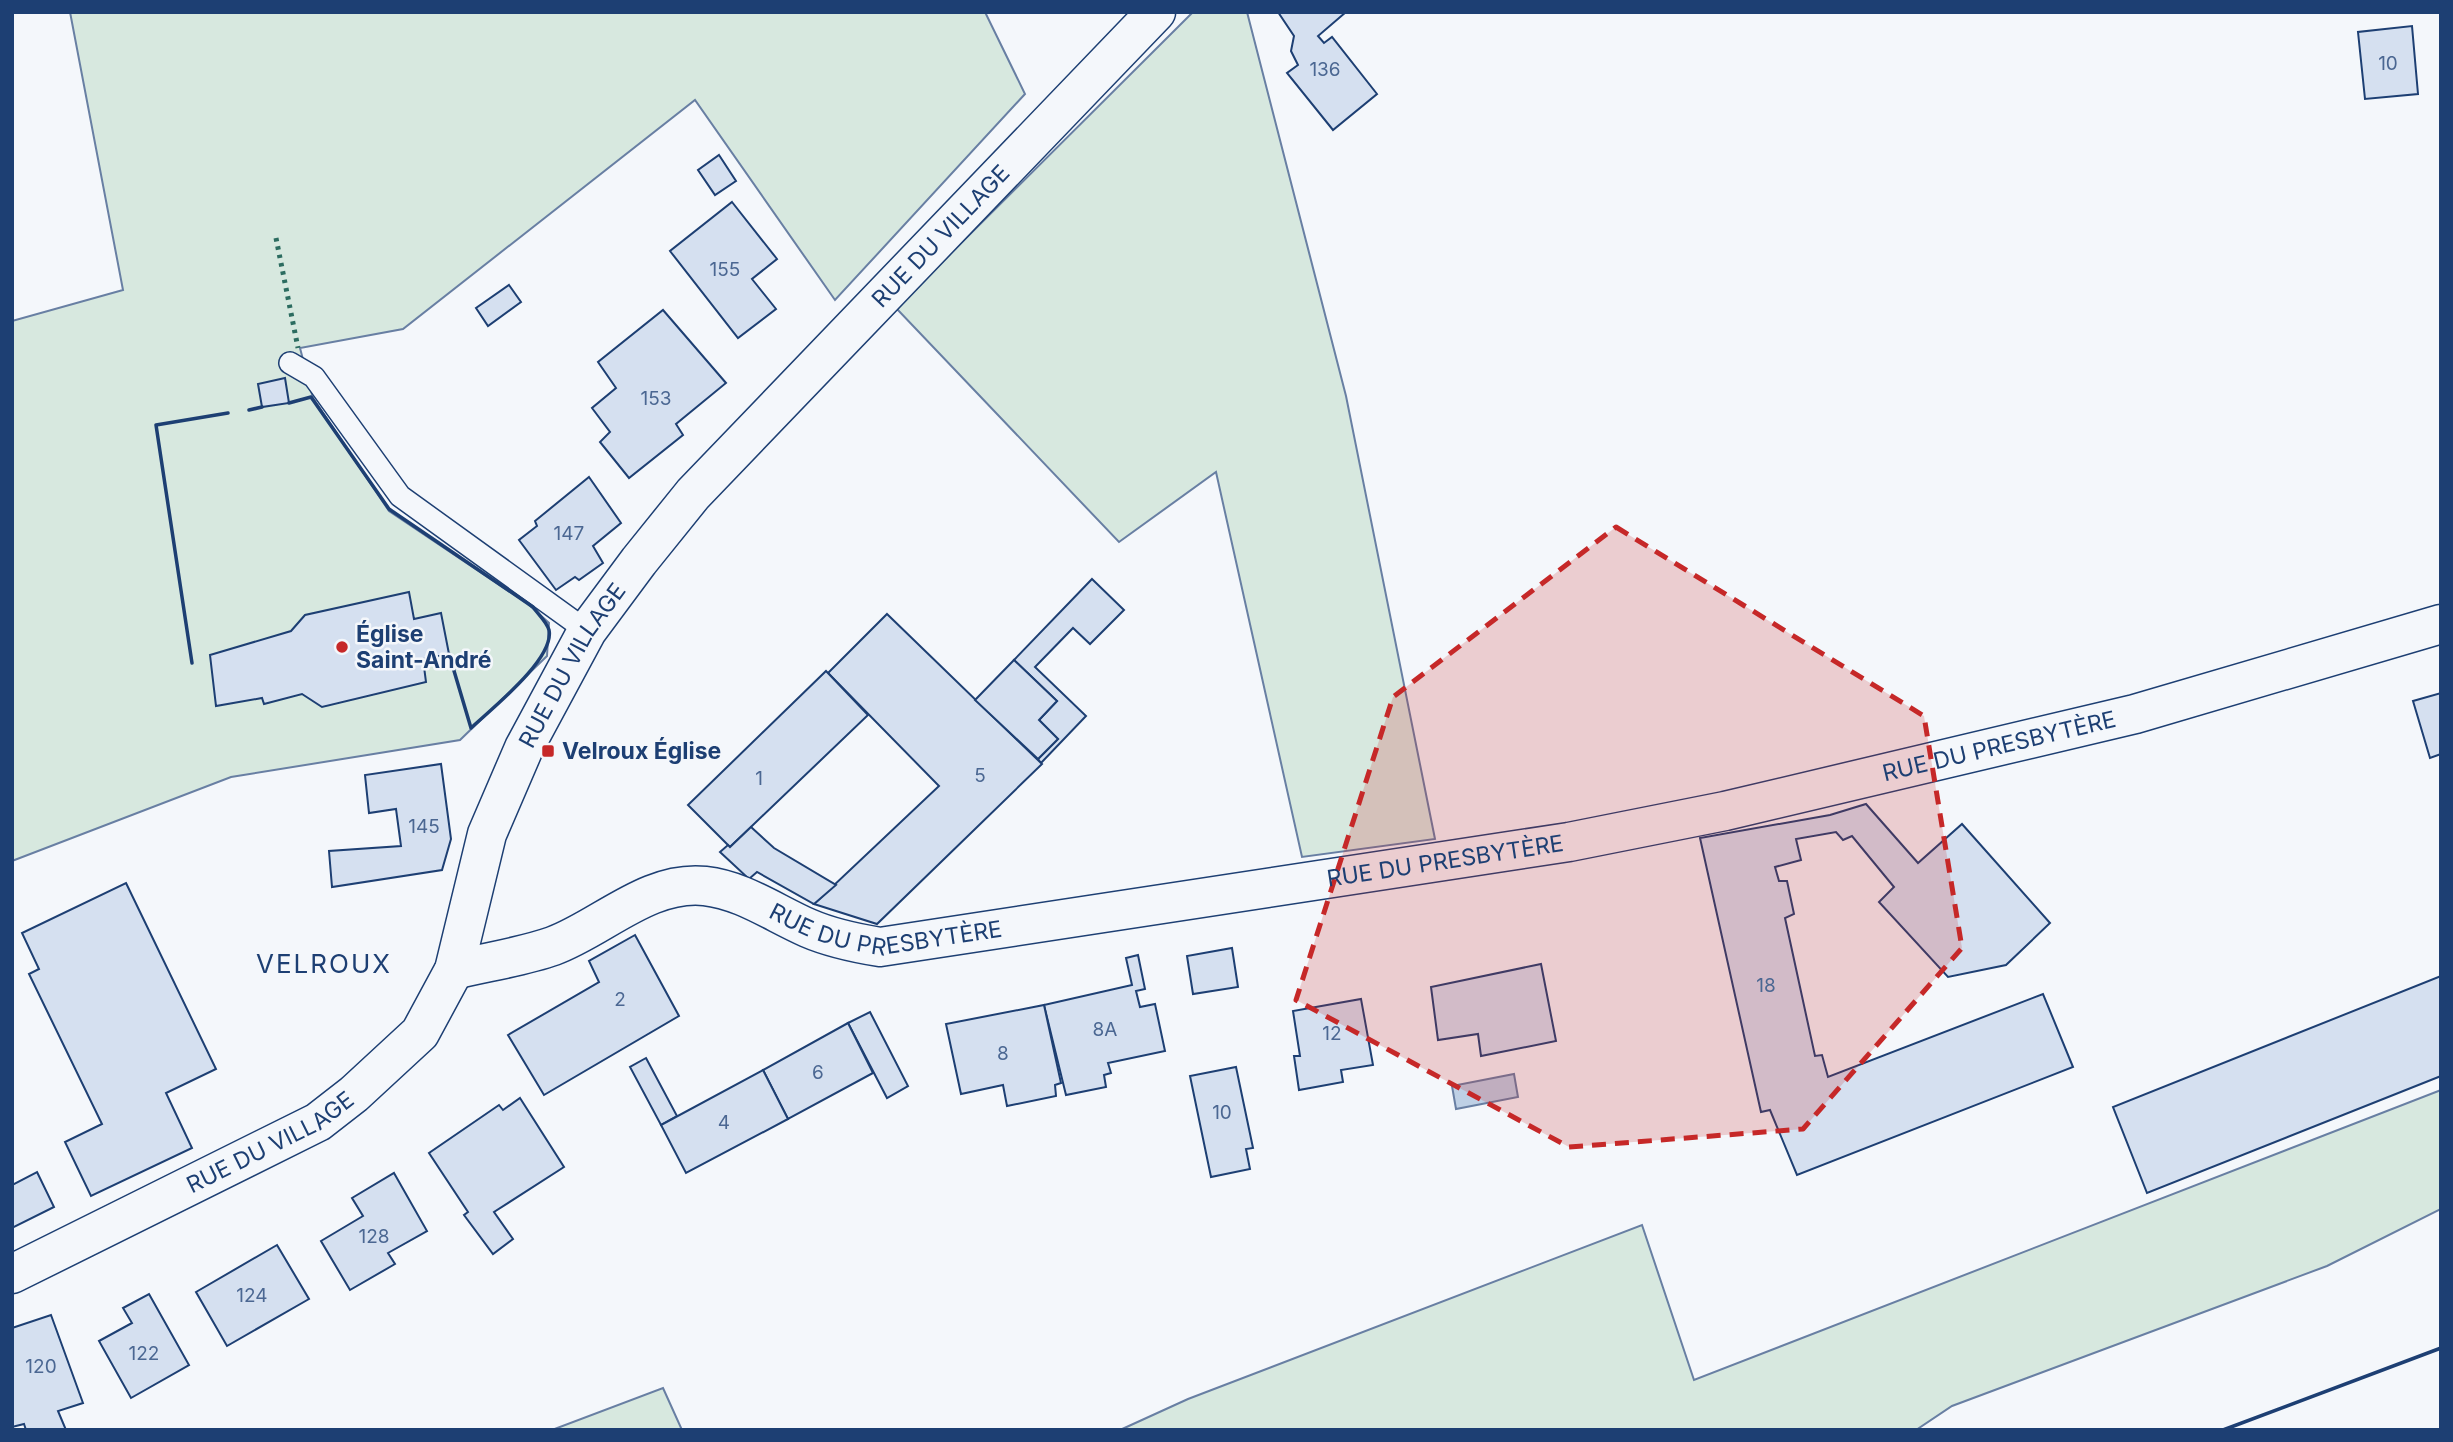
<svg xmlns="http://www.w3.org/2000/svg" width="2453" height="1442" viewBox="0 0 2453 1442" font-family="Inter,sans-serif">
<style>
.green{fill:#d7e8df;stroke:#687fa3;stroke-width:2}
.water{fill:#bed0e5;stroke:#687fa3;stroke-width:2}
.building{fill:#d5e0f0;stroke:#1d3f73;stroke-width:2}
.lines{fill:none;stroke-linecap:round;stroke-linejoin:round}
.lane-casing{stroke:#1d3f73;stroke-width:24}
.street-casing{stroke:#1d3f73;stroke-width:41}
.lane{stroke:#f4f7fb;stroke-width:21}
.street{stroke:#f4f7fb;stroke-width:38}
.hedge{stroke:#2c6c60;stroke-width:5;stroke-dasharray:3.5 5;stroke-linecap:butt}
.wall{stroke:#1d3f73;stroke-width:3.5}
.marked{fill:#c62828;fill-opacity:0.2;stroke:#c62828;stroke-width:5;stroke-dasharray:14 9;stroke-linejoin:round}
.poi-dot{fill:#c62828;stroke:#f4f7fb;stroke-width:2.5}
.labels{text-anchor:middle;dominant-baseline:central;stroke-width:5;stroke-linejoin:round;paint-order:stroke}
.number-label{font-size:19px;fill:#4b6792}
.street-label{font-size:23px;fill:#1d3f73;stroke:#f4f7fb}
.poi-label{font-size:23px;font-weight:bold;fill:#1d3f73;stroke:#f4f7fb;text-anchor:start}
.quarter-label{font-size:26px;letter-spacing:2px;fill:#1d3f73;stroke:#f4f7fb}
</style>
<rect width="100%" height="100%" fill="#f4f7fb"/>
<g class="green">
<polygon points="70,12 985,12 1025,94 835,300 695,100 403,329 300,348 313,398 389,511 528,604 549,623 547,656 460,740 231,777 12,861 12,321 123,290"/>
<polygon points="1193,12 1247,12 1346,396 1435,839 1302,857 1216,472 1119,542 896,308"/>
<polygon points="2441,1090 2441,1209 2327,1266 1952,1406 1916,1430 1120,1430 1188,1399 1642,1225 1694,1380"/>
<polygon points="663,1388 682,1430 551,1430 552,1430"/>
</g>
<polygon class="water" points="1514,1074 1518,1097 1456,1109 1452,1086"/>
<g class="building">
<polygon points="1278,12 1346,12 1318,36 1324,43 1332,37 1377,94 1333,130 1287,73 1298,65 1291,51 1294,36"/>
<polygon points="2412,26 2418,94 2365,99 2358,32"/>
<polygon points="719,155 736,181 715,195 698,170"/>
<polygon points="732,202 777,259 752,279 776,309 738,338 670,251"/>
<polygon points="509,285 521,302 488,326 476,308"/>
<polygon points="663,310 726,383 676,424 683,435 629,478 600,442 610,432 592,408 616,388 598,362"/>
<polygon points="285,378 289,403 262,407 258,384"/>
<polygon points="589,477 621,523 593,546 603,563 579,580 575,577 556,590 519,540 537,526 535,521"/>
<polygon points="1092,579 1124,610 1090,644 1073,628 1035,667 1086,716 1041,763 1038,759 1058,739 1039,720 1057,701 1014,660"/>
<polygon points="409,592 414,619 441,613 449,654 423,659 426,682 322,707 302,694 264,704 262,698 216,706 210,655 291,631 305,615"/>
<polygon points="887,614 1042,764 877,924 814,904 939,786 828,673"/>
<polygon points="1014,660 1057,701 1039,720 1058,739 1038,759 975,700"/>
<polygon points="826,671 868,715 730,847 688,805"/>
<polygon points="2441,693 2441,754 2430,758 2413,701"/>
<polygon points="441,764 451,839 442,870 332,887 329,851 401,846 396,809 369,813 365,775"/>
<polygon points="1866,804 1918,863 1962,824 2050,923 2006,965 1948,977 1879,902 1894,887 1852,836 1843,840 1836,832 1796,839 1801,860 1775,867 1779,881 1787,881 1794,914 1785,918 1815,1056 1822,1055 1828,1077 2043,994 2073,1067 1797,1175 1770,1110 1761,1112 1700,838 1830,815"/>
<polygon points="751,827 774,848 836,885 814,904 757,872 749,879 720,852 728,845 730,847"/>
<polygon points="126,883 216,1069 166,1093 192,1148 91,1196 65,1142 102,1124 29,974 39,969 22,933"/>
<polygon points="635,935 679,1016 544,1095 508,1035 599,982 589,961"/>
<polygon points="1232,948 1238,987 1193,994 1187,956"/>
<polygon points="1138,955 1145,989 1136,991 1140,1007 1155,1004 1165,1051 1108,1063 1111,1073 1104,1075 1106,1087 1066,1095 1044,1005 1132,985 1126,958"/>
<polygon points="1541,964 1556,1041 1481,1056 1478,1034 1438,1040 1431,987"/>
<polygon points="2441,976 2441,1076 2147,1193 2113,1107"/>
<polygon points="1361,999 1373,1065 1341,1070 1343,1082 1299,1090 1294,1056 1300,1056 1293,1011"/>
<polygon points="1044,1005 1061,1083 1055,1085 1056,1096 1007,1106 1003,1085 961,1094 946,1024"/>
<polygon points="870,1012 908,1086 887,1098 848,1023"/>
<polygon points="848,1023 873,1073 788,1119 763,1070"/>
<polygon points="646,1058 677,1116 661,1125 630,1067"/>
<polygon points="1236,1067 1253,1148 1246,1149 1250,1169 1211,1177 1190,1076"/>
<polygon points="763,1070 788,1119 686,1173 661,1125"/>
<polygon points="520,1098 564,1167 494,1212 513,1239 493,1254 464,1215 468,1212 429,1153 499,1105 503,1110"/>
<polygon points="37,1172 54,1207 12,1228 12,1185"/>
<polygon points="394,1173 427,1231 388,1253 395,1264 350,1290 321,1241 363,1216 352,1198"/>
<polygon points="277,1245 309,1299 227,1346 196,1292"/>
<polygon points="149,1294 189,1365 131,1398 99,1341 132,1323 123,1308"/>
<polygon points="51,1315 83,1403 58,1411 66,1430 26,1430 24,1424 12,1427 12,1328"/>
</g>
<g class="lines">
<defs>
<polyline id="lane" points="290,363 314,377 400,496 587,631"/>
<g id="street">
<path id="s1" d="M454,970C486,962 522,957 553,946C602,928 648,880 705,886C742,890 774,913 808,928C831,938 855,943 880,947L1569,842L1725,811L2135,714L2441,624"/>
<path id="s2" d="M12,1274L318,1122L354,1094L420,1033L454,970L487,834L524,748L587,631L639,561L693,494L1156,12"/>
</g>
</defs>
<use href="#lane" class="lane-casing"/>
<use href="#street" class="street-casing"/>
<use href="#lane" class="lane"/>
<use href="#street" class="street"/>
<polyline class="hedge" points="276,238 298,348"/>
<g class="wall">
<path d="M289,403L311,397L389,509L533,607C538,614 547,622 549,630C555,659 490,710 471,728L449,654"/>
<polyline points="249,410 262,407"/>
<polyline points="192,663 156,425 228,413"/>
<polyline points="2223,1430 2441,1348"/>
</g>
</g>
<path class="marked" d="M1616,527L1924,716L1962,948L1803,1129L1569,1147L1296,1000L1393,697Z"/>
<g class="poi-dot">
<circle cx="342" cy="647" r="7"/>
<rect x="541" y="744" width="14" height="14" rx="3.5"/>
</g>
<g class="labels">
<g class="number-label">
<text x="2388" y="63">10</text>
<text x="1325" y="69">136</text>
<text x="725" y="269">155</text>
<text x="656" y="398">153</text>
<text x="569" y="533">147</text>
<text x="980" y="775">5</text>
<text x="759" y="778">1</text>
<text x="424" y="826">145</text>
<text x="1766" y="985">18</text>
<text x="620" y="999">2</text>
<text x="1105" y="1029">8A</text>
<text x="1332" y="1033">12</text>
<text x="1003" y="1053">8</text>
<text x="818" y="1072">6</text>
<text x="1222" y="1112">10</text>
<text x="724" y="1122">4</text>
<text x="374" y="1236">128</text>
<text x="252" y="1295">124</text>
<text x="144" y="1353">122</text>
<text x="41" y="1366">120</text>
</g>
<g class="street-label">
<text stroke="none"><textPath href="#s2" startOffset="1446">RUE DU VILLAGE</textPath></text>
<text stroke="none"><textPath href="#s2" startOffset="878">RUE DU VILLAGE</textPath></text>
<text stroke="none"><textPath href="#s1" startOffset="1592">RUE DU PRESBYTÈRE</textPath></text>
<text stroke="none"><textPath href="#s1" startOffset="1026">RUE DU PRESBYTÈRE</textPath></text>
<text stroke="none"><textPath href="#s1" startOffset="458">RUE DU PRESBYTÈRE</textPath></text>
<text stroke="none"><textPath href="#s2" startOffset="290">RUE DU VILLAGE</textPath></text>
</g>
<g class="poi-label">
<text x="356" y="634">Église<tspan x="356" dy="26">Saint-André</tspan></text>
<text x="562" y="751">Velroux Église</text>
</g>
<g class="quarter-label">
<text x="324" y="963">VELROUX</text>
</g>
</g>
<rect width="2453" height="1442" fill="none" stroke="#1d3f73" stroke-width="28"/>
</svg>
